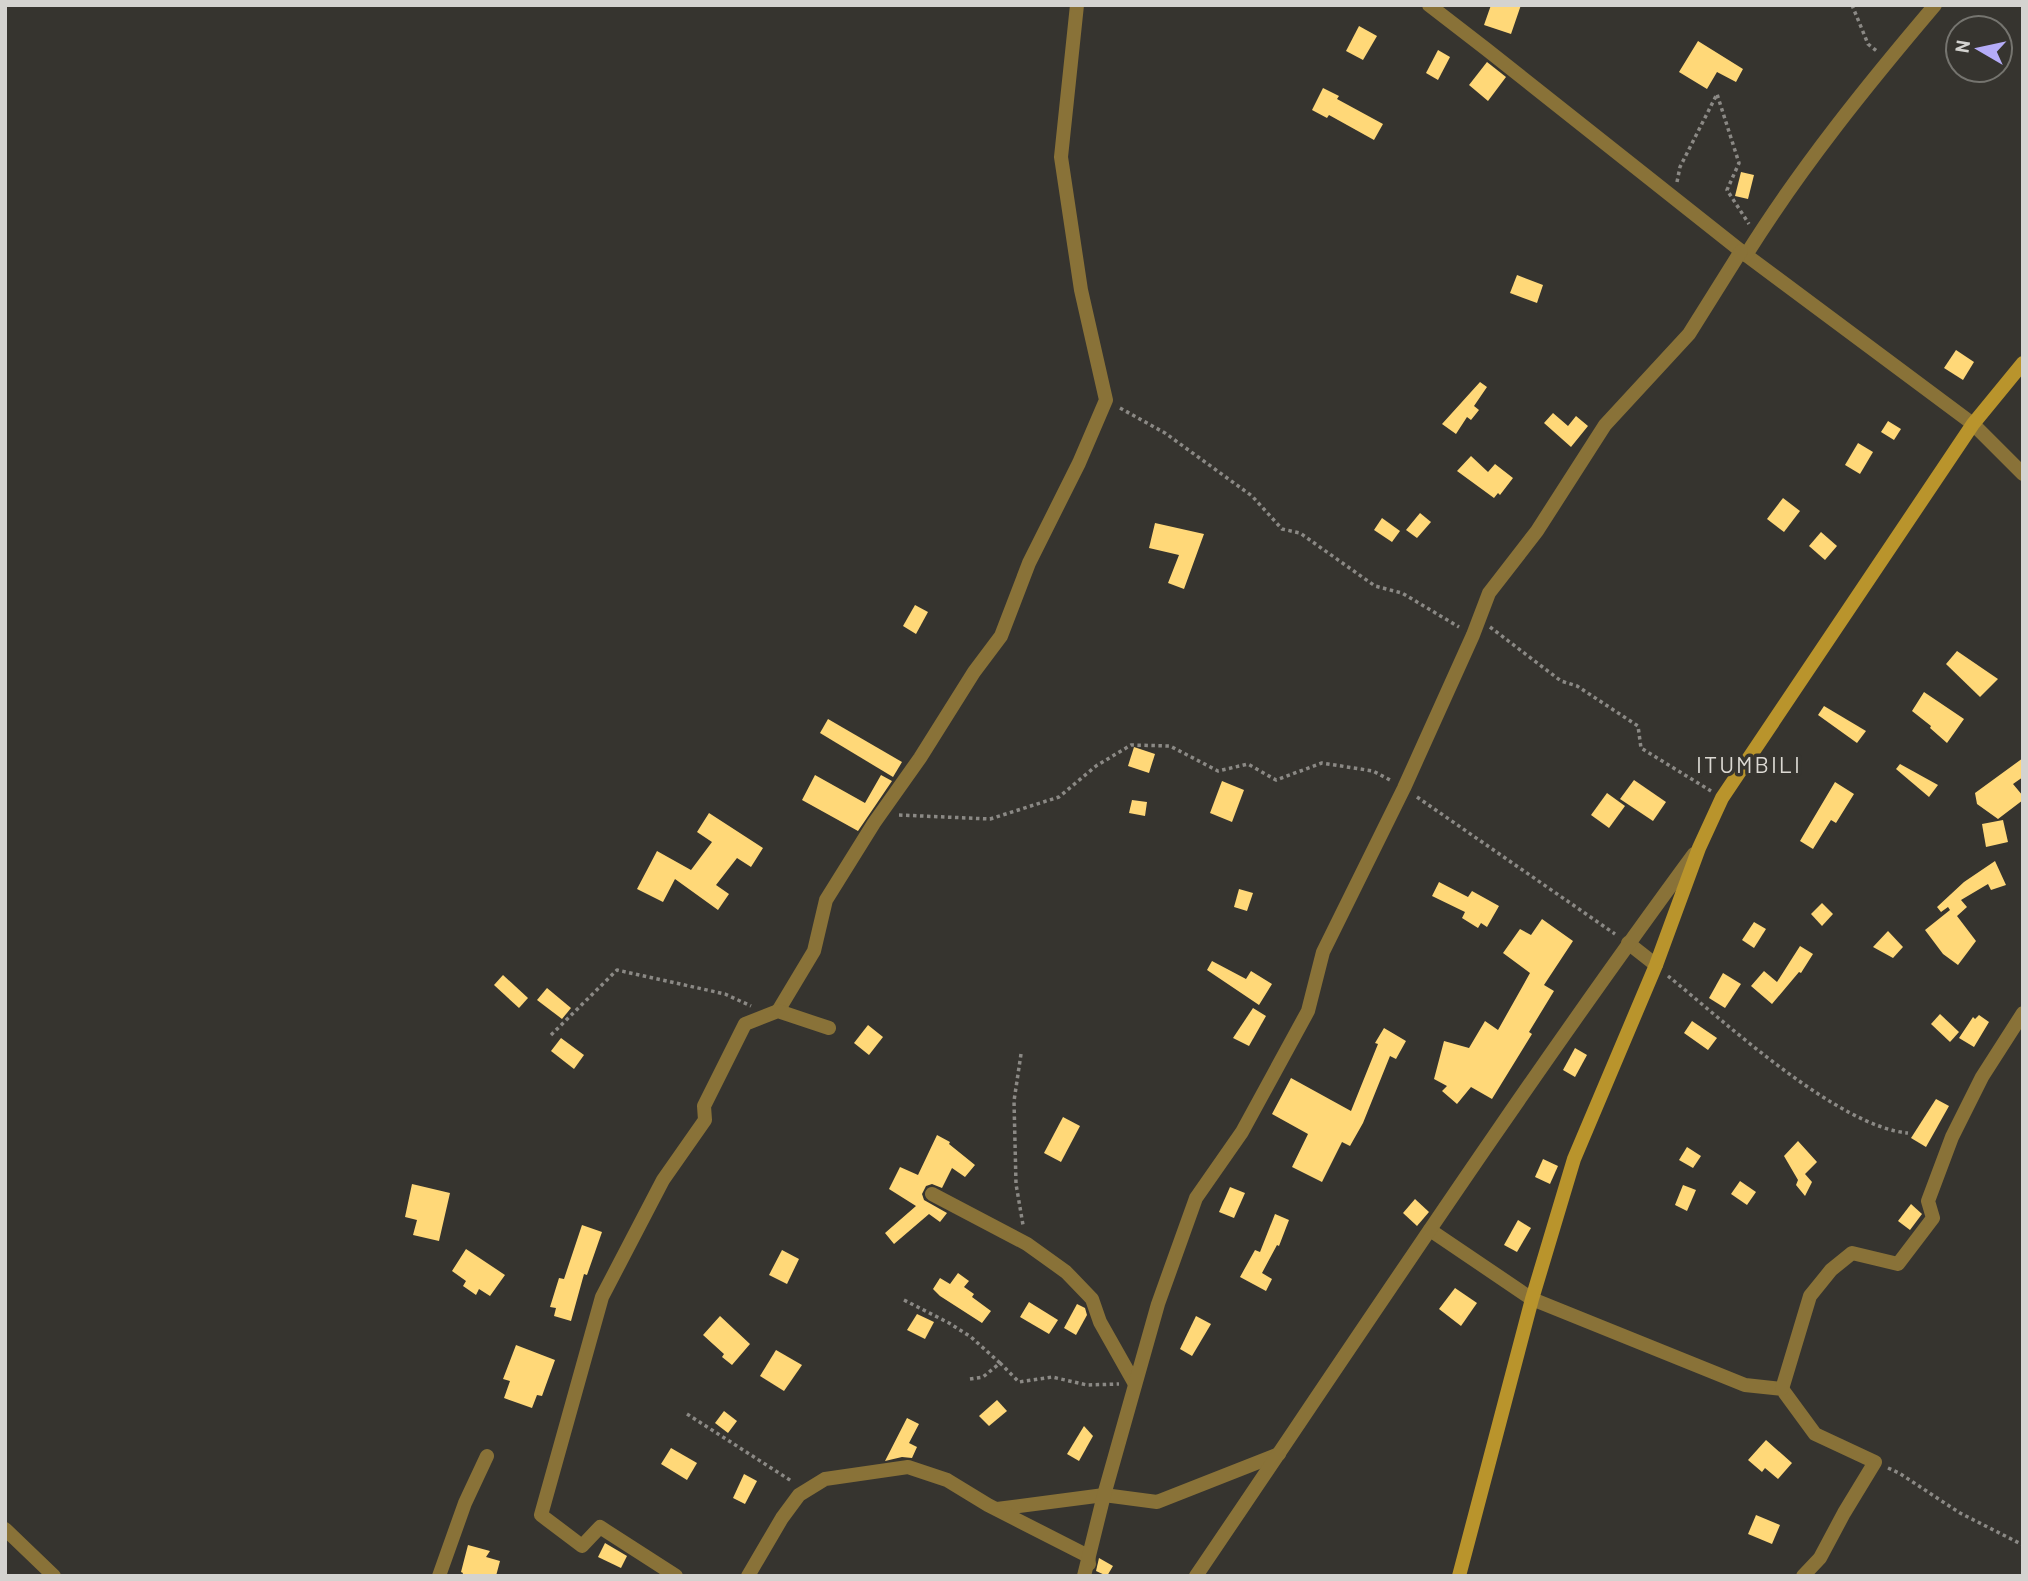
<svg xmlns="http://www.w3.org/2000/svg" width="2028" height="1581" viewBox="0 0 2028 1581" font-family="Barlow,sans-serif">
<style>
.building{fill:#ffd878}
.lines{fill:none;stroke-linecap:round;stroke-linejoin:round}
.path{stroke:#8b8985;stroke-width:3.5;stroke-dasharray:3.5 3.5;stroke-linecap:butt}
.minor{stroke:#897238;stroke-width:14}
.secondary{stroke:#b9942c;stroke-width:14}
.labels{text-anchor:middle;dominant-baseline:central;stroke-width:7;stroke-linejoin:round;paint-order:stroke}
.quarter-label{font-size:23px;letter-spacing:2px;fill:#dcd9d3;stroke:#36342f}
</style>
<rect width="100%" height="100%" fill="#36342f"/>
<g class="building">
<polygon points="1491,5 1521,5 1511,34 1484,25"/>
<polygon points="1359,26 1377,36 1363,60 1346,51"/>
<polygon points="1698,41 1743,69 1736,82 1717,72 1707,89 1679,72"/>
<polygon points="1438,50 1450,57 1438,80 1426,73"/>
<polygon points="1487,62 1506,77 1488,101 1469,85"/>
<polygon points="1323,88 1339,96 1337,99 1383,124 1374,140 1329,115 1327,118 1312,110"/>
<polygon points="1741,172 1754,175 1748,199 1735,196"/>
<polygon points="1517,275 1543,285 1537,303 1510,293"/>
<polygon points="1956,350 1974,362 1963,380 1944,368"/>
<polygon points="1480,382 1487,387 1474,406 1479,410 1471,420 1467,417 1456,434 1442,424"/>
<polygon points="1553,413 1568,426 1576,416 1588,426 1571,447 1544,423"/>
<polygon points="1888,421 1901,429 1894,440 1881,432"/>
<polygon points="1858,443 1873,452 1860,474 1845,465"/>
<polygon points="1471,456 1488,472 1495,464 1513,478 1500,495 1498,493 1494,498 1457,471"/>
<polygon points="1783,498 1800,511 1784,532 1767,519"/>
<polygon points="1420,513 1431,522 1417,538 1406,530"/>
<polygon points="1382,518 1400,531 1392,542 1374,530"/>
<polygon points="1155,523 1204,534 1184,589 1168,583 1179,555 1149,548"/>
<polygon points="1821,532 1837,546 1825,560 1809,546"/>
<polygon points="915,605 928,612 916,634 903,626"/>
<polygon points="1957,651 1998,679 1980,697 1946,664"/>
<polygon points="1924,692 1964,719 1947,743 1930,728 1931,726 1912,711"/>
<polygon points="1824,706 1866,731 1857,743 1818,715"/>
<polygon points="828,719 902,762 893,777 820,733"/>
<polygon points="1134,747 1155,754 1149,773 1128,766"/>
<polygon points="2023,758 2023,777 2013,784 2023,796 2023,800 1998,819 1977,804 1975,793"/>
<polygon points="1900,764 1938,785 1929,797 1896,769"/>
<polygon points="815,775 865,803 881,775 892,781 858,831 802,800"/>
<polygon points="1634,780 1666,802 1653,821 1620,799"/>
<polygon points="1222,781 1244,790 1232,822 1210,813"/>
<polygon points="1835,782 1854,794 1836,823 1831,820 1813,849 1800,841"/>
<polygon points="1607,793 1625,806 1609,828 1591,815"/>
<polygon points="1132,800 1147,802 1145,816 1129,813"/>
<polygon points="709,813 763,848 751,867 737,858 716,885 729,894 718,910 675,879 663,902 637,889 657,851 691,870 712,842 697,832"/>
<polygon points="2003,820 2008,842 1986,847 1982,824"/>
<polygon points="1995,861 2006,885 1991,890 1988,884 1961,900 1967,907 1957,916 1976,941 1958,965 1943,954 1925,930 1950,910 1948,907 1941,912 1937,907 1964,882"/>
<polygon points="1439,882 1468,897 1472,891 1499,906 1487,927 1481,923 1478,928 1462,918 1465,912 1432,896"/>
<polygon points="1239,889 1253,893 1247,911 1234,907"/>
<polygon points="1822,903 1833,914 1822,926 1811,914"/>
<polygon points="1542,919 1573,941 1544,985 1554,991 1529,1032 1532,1034 1492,1099 1471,1087 1457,1104 1442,1091 1447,1086 1434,1079 1444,1041 1469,1048 1485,1021 1498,1030 1530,973 1503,953 1520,929 1531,935"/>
<polygon points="1754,922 1766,929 1754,948 1742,940"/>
<polygon points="1888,931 1903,947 1893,958 1873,947"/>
<polygon points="1800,946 1813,954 1801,973 1799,972 1772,1004 1751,986 1764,971 1777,982"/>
<polygon points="1212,961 1246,979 1251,971 1272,984 1259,1005 1207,970"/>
<polygon points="1723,973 1741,984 1725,1008 1709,998"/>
<polygon points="503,975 528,998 519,1008 494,985"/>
<polygon points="547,988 571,1008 562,1019 537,1000"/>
<polygon points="1253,1008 1266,1016 1249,1046 1233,1038"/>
<polygon points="1940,1014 1959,1032 1950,1042 1931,1024"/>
<polygon points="1979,1015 1989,1022 1974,1047 1959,1038 1973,1017 1975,1019"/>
<polygon points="1692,1021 1717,1038 1708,1050 1684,1033"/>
<polygon points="868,1025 883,1037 869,1055 854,1043"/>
<polygon points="1384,1028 1406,1041 1396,1059 1390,1056 1363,1123 1350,1146 1342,1142 1322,1182 1292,1167 1308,1134 1272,1114 1291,1078 1351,1111 1378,1044 1375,1043"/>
<polygon points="561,1038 584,1055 574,1069 551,1051"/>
<polygon points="1575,1048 1587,1055 1575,1077 1563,1070"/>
<polygon points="1936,1099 1949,1106 1926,1147 1911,1138"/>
<polygon points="1063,1117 1080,1126 1061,1162 1044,1153"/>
<polygon points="937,1135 950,1142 949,1144 975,1165 965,1177 952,1168 942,1188 932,1184 926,1186 922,1194 924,1200 947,1213 940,1222 929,1214 894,1244 885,1233 916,1206 889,1189 900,1167 918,1175"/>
<polygon points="1798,1141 1817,1162 1805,1174 1812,1182 1805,1196 1796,1185 1798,1180 1784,1156"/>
<polygon points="1687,1147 1701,1156 1693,1168 1679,1160"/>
<polygon points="1543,1159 1558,1166 1550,1184 1535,1177"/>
<polygon points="1740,1181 1756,1192 1747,1205 1731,1194"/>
<polygon points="412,1184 450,1193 439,1241 413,1235 417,1220 405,1217"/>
<polygon points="1683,1185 1696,1190 1687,1211 1675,1205"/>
<polygon points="1230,1187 1245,1193 1234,1218 1219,1212"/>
<polygon points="1415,1199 1429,1212 1417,1226 1403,1213"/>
<polygon points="1911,1204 1922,1214 1910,1230 1898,1221"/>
<polygon points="1275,1214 1289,1220 1279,1246 1277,1245 1262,1273 1272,1279 1266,1291 1240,1277 1255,1250 1260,1252"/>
<polygon points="1518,1220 1531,1228 1517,1252 1504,1245"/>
<polygon points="582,1225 602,1232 587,1275 584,1274 571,1321 554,1316 556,1308 550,1307 559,1278 564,1279"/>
<polygon points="466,1249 505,1275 490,1296 479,1289 476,1295 463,1286 466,1281 452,1271"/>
<polygon points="782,1250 799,1259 787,1284 769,1275"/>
<polygon points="958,1273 969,1281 964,1287 974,1294 972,1297 991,1311 982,1323 940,1296 933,1289 940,1278 950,1284"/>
<polygon points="1455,1288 1477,1303 1461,1326 1439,1309"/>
<polygon points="1029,1302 1058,1320 1049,1334 1020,1317"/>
<polygon points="1077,1304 1085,1308 1087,1315 1076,1335 1064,1328"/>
<polygon points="917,1314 934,1322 925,1339 907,1330"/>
<polygon points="720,1316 750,1344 732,1365 722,1357 724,1354 703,1335"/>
<polygon points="1196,1316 1211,1324 1192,1356 1180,1349"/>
<polygon points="516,1345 555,1360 542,1396 537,1395 532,1408 504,1398 510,1381 503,1379"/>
<polygon points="776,1350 802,1365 784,1391 760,1376"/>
<polygon points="997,1400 1007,1411 989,1426 979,1416"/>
<polygon points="724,1411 737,1421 728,1433 715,1423"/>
<polygon points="907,1418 919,1424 909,1443 917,1447 912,1458 902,1457 885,1461"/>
<polygon points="1084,1426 1093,1436 1079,1461 1067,1454"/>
<polygon points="1766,1440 1792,1463 1778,1479 1765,1468 1762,1472 1748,1460"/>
<polygon points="671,1448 697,1463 687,1480 661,1464"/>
<polygon points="744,1474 757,1481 745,1504 733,1498"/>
<polygon points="1756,1515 1780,1525 1772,1544 1748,1534"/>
<polygon points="605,1543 627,1556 621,1568 598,1557"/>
<polygon points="468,1545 490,1551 486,1557 500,1561 496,1576 462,1576 463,1573 461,1572"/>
<polygon points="1099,1558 1113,1566 1107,1576 1096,1571"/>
</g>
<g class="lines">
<g class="path">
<polyline points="1852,5 1868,44 1878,52"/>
<polyline points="1677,182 1680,167 1717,94 1739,163 1727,190 1749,224"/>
<polyline points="1120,408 1165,433 1252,496 1282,529 1300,533 1375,586 1402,593 1459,627"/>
<polyline points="1490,627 1561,681 1577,686 1638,726 1641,748 1711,791"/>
<polyline points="1417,797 1615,934"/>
<polyline points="899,815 990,819 1059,797 1096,766 1131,745 1170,746 1218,771 1248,764 1276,780 1322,763 1373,771 1390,780"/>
<path d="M1668,976C1724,1021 1838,1127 1908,1133"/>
<polyline points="551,1035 617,970 725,994 751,1006"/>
<polyline points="1021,1054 1014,1101 1016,1184 1023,1225"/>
<polyline points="904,1300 949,1323 971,1337 1000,1363"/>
<polyline points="970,1379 983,1377 1000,1363 1019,1382 1052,1377 1087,1385 1119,1384"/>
<polyline points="687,1414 793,1482"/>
<polyline points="1888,1468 1899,1473 1960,1513 2023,1545"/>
</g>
<g class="minor">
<polyline points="1429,5 1486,49 1746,255 1973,424 2023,474"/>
<path d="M1746,255C1801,167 1867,85 1935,5"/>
<polyline points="1628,943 1656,965"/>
<polyline points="778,1011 814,951 826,900 874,823 920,758 974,672 1001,636 1029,563 1079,463 1106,400 1081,290 1061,157 1077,5"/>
<polyline points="932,1194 1027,1244 1066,1272 1092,1299 1100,1322 1135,1384"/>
<polyline points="1430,1230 1532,1299 1745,1385 1782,1389 1815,1434 1875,1462 1844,1513 1820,1558 1803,1576"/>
<polyline points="1782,1389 1810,1296 1831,1270 1852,1253 1898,1264 1933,1218 1928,1201 1952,1137 1982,1077 2023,1013"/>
<polyline points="997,1509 1104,1495 1157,1502 1279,1454"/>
<polyline points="5,1529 54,1576"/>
<polyline points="439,1576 465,1503 487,1456"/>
<polyline points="676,1576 600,1527 582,1546 541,1515 602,1297 663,1180 705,1120 704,1106 745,1024 778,1011 829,1028"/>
<polyline points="748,1576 782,1518 799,1495 825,1479 908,1467 947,1480 988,1505 1088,1556 1089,1564"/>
<polyline points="1084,1576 1104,1495 1158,1304 1196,1198 1242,1132 1308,1011 1323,952 1404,788 1473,635 1489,593 1537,531 1605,425 1689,334 1741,251"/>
<path d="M1196,1576C1360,1334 1521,1089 1694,854"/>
</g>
<polyline class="secondary" points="1459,1576 1532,1299 1574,1159 1656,965 1699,848 1722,798 1973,424 2023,363"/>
</g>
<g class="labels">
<g class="quarter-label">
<text x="1749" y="764">ITUMBILI</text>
</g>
</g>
<rect width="2028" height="1581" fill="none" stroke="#d4d3d0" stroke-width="14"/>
<g transform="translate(1979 49) rotate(279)"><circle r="33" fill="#36342f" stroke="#75746f" stroke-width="2"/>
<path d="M0-5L12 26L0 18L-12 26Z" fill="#b5acf8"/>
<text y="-10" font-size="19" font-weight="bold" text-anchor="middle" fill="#d4d3d0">N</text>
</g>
</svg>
